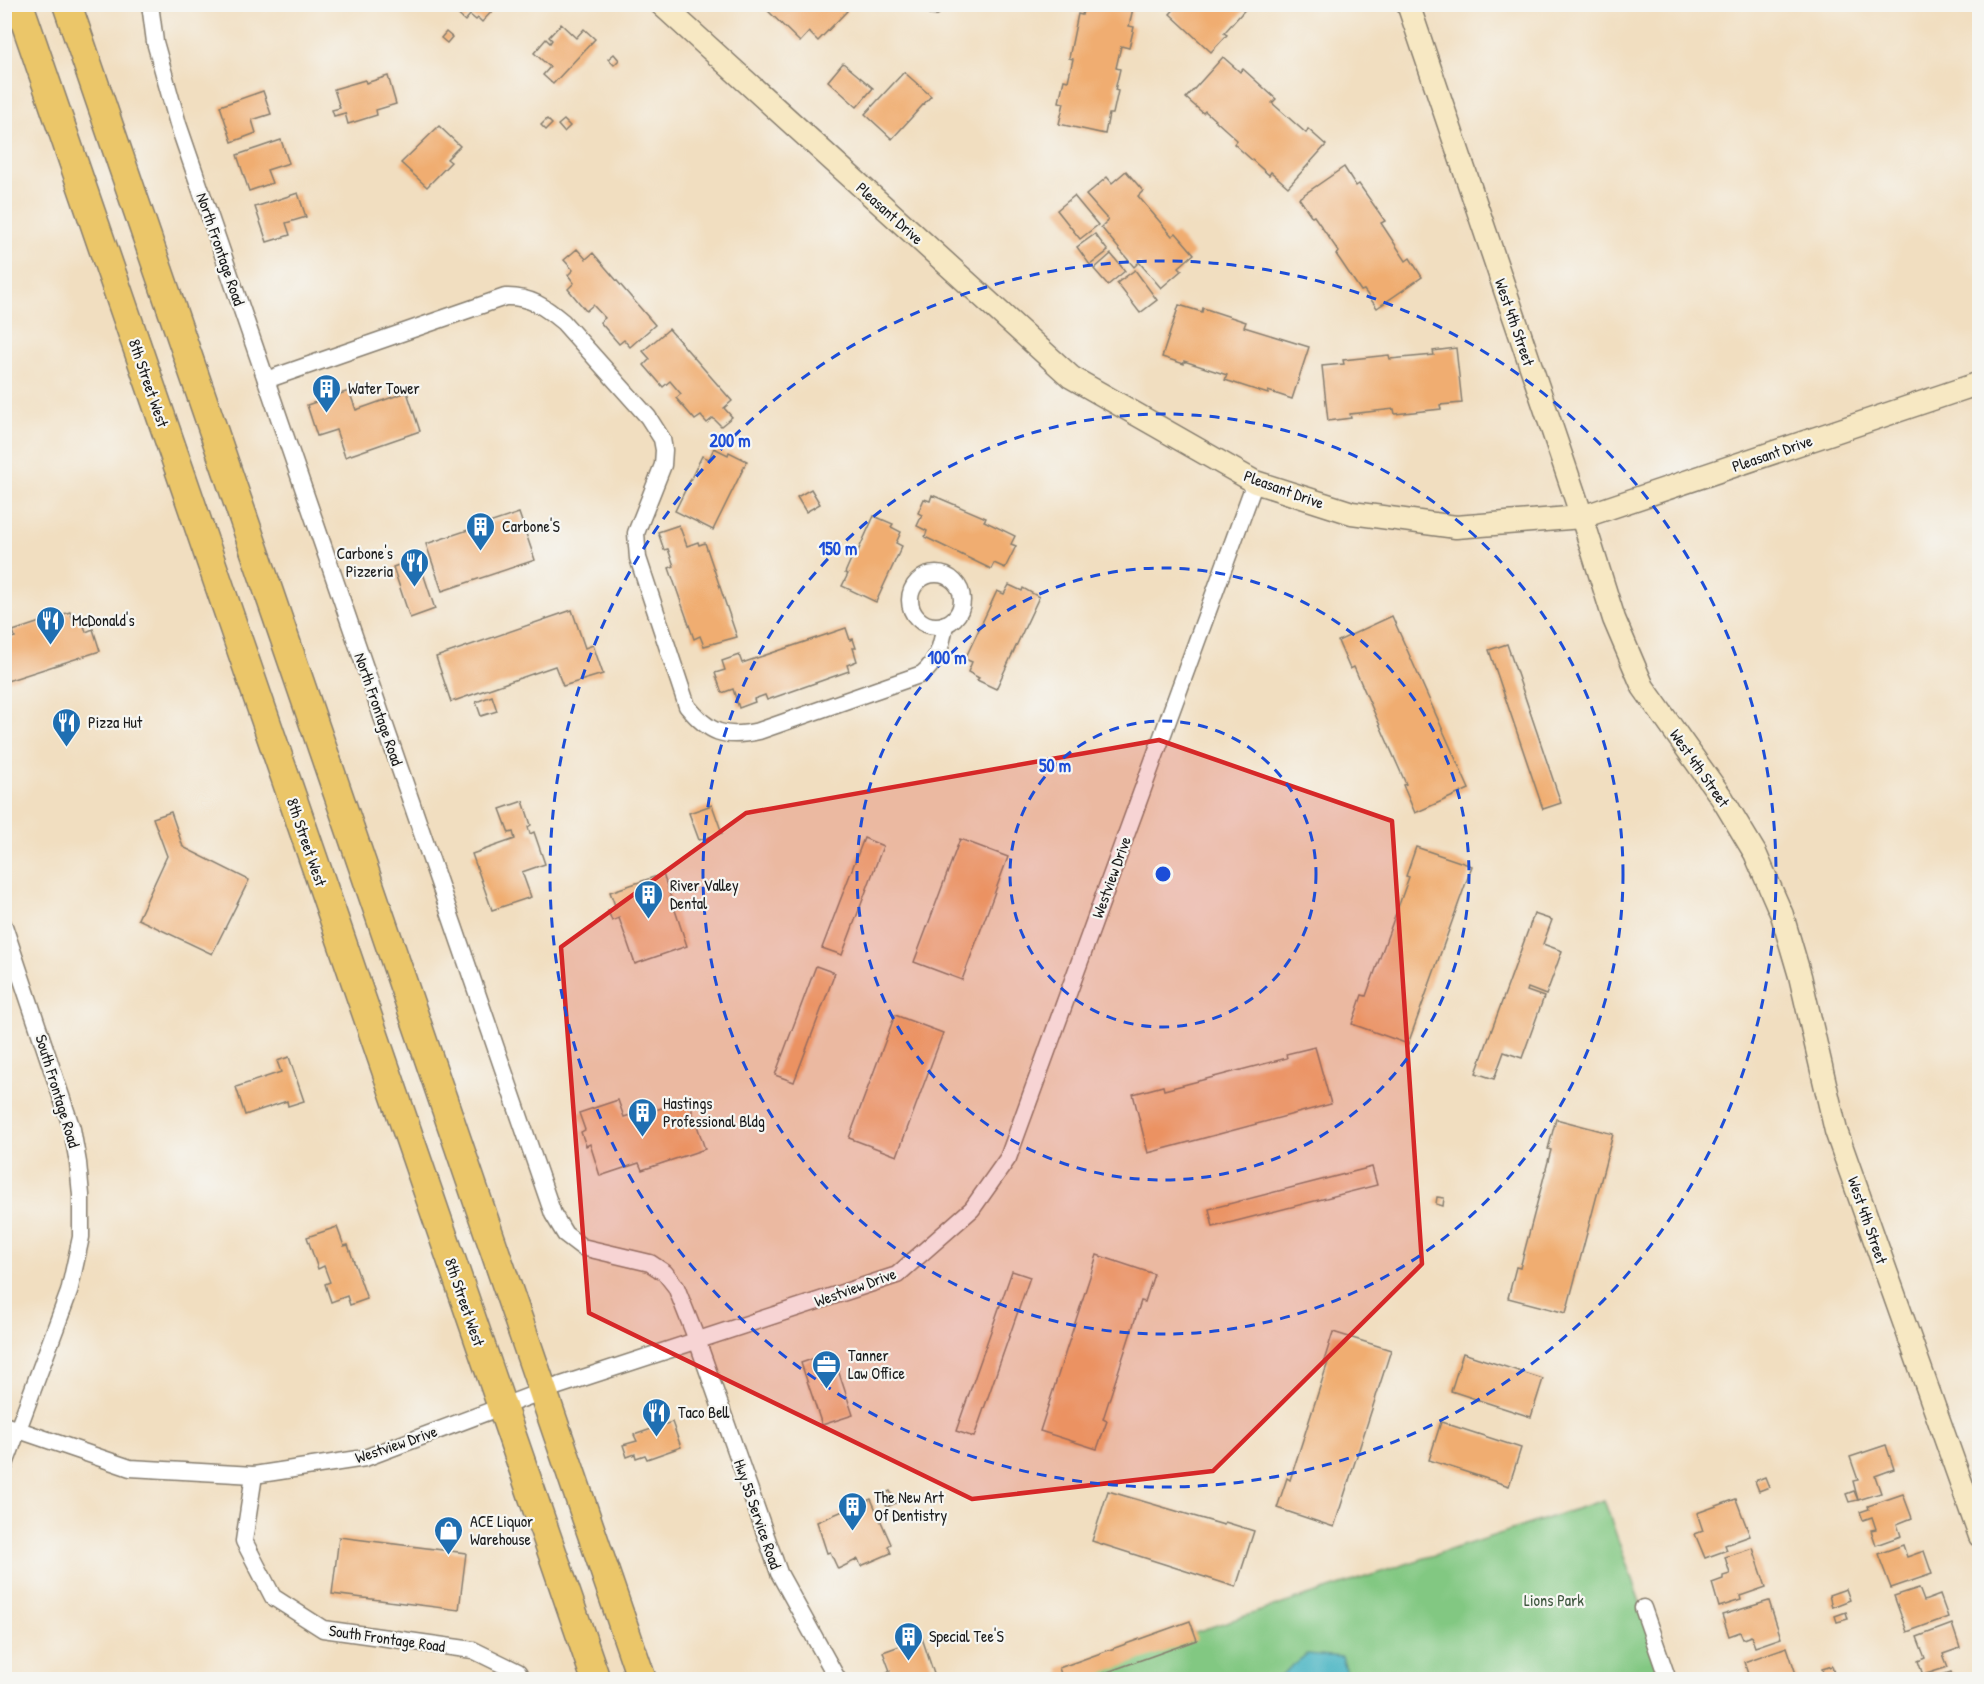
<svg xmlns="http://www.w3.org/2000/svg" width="1984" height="1684" viewBox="0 0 1984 1684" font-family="'Patrick Hand',sans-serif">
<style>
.green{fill:#82c882;stroke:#4f724f;stroke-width:1.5}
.water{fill:#47b4c2;stroke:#32686f;stroke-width:1.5}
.building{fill:#f0ad71}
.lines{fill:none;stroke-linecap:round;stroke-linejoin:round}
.street-casing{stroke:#867d6e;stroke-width:19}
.secondary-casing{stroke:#867d6e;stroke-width:25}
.highway-casing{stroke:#867d6e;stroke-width:31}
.street{stroke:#fff;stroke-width:16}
.secondary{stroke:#f7e8c3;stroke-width:22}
.highway{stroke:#ebc669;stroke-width:28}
.marked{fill:#d62828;fill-opacity:0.2;stroke:#d62828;stroke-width:4.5;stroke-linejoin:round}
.ring{fill:none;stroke:#1d4ed8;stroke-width:3;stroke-dasharray:10 8}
.labels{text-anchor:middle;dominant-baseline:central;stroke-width:4.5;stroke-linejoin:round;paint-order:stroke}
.street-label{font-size:16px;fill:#1c1c1c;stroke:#f6f6f2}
.poi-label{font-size:16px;fill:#1c1c1c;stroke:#f6f6f2;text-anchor:start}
.park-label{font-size:16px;fill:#405840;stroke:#f6f6f2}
.centre{fill:#1d4ed8;stroke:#f6f6f2;stroke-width:3}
.ring-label{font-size:18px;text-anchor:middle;font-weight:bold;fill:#1d4ed8;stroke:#f6f6f2;stroke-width:4.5;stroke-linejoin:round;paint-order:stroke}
</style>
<rect width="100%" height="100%" fill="#f6f6f2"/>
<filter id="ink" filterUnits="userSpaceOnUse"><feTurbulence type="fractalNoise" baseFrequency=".0167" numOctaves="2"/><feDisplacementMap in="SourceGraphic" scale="12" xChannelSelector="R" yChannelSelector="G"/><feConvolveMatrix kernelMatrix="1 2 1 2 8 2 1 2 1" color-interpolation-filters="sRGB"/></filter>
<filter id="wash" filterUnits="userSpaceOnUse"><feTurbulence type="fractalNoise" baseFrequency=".008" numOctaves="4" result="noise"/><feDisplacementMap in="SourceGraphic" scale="24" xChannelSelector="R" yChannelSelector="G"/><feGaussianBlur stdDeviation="1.35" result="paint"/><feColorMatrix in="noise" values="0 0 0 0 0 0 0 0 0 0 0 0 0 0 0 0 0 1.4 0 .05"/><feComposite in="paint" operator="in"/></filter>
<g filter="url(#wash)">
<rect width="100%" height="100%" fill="#f1dec0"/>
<polygon class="green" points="1604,1500 1667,1679 1047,1680"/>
<polygon class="water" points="1307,1654 1342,1657 1349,1679 1276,1679"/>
<g id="blocks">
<g class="building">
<polygon points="456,4 492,4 495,8 482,22 478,18 476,20 470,15 465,21 452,9"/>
<polygon points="767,4 840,4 847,11 818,41 809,32 800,42 764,7"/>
<polygon points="1085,4 1134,4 1129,26 1134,27 1129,48 1121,46 1116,68 1120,69 1115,90 1118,91 1113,114 1109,114 1105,134 1059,124 1064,103 1059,102 1064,80 1068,81 1073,59 1069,58 1078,14 1082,15"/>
<polygon points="1179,4 1250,4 1224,33 1227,35 1211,52 1170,14"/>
<polygon points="561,24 576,38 584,29 595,39 553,84 543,75 550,67 534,53 546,39 550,43 552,40 549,37"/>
<polygon points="446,32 452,37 447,43 441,38"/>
<polygon points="614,54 619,60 614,65 608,59"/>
<polygon points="1223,57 1240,72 1243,69 1276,99 1272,103 1306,133 1308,129 1326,145 1288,187 1271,172 1269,175 1234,144 1237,140 1205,111 1203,113 1186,98"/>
<polygon points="843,63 873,88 857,107 828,81"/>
<polygon points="904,72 931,96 892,139 865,114"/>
<polygon points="388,76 396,104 376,110 377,115 348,124 345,113 334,116 332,110 340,108 334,89 365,80 366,83"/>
<polygon points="263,91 271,114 252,120 256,133 232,142 220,106"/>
<polygon points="547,119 552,124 546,130 541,125"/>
<polygon points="564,120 570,126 564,132 558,125"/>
<polygon points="439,126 460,146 447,159 451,162 427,187 401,163"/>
<polygon points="281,140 289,163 267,170 272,183 249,191 237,155"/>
<polygon points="1344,167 1356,186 1359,184 1385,221 1381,223 1406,261 1410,258 1422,277 1377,308 1364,290 1361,291 1336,254 1339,252 1314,216 1312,217 1299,198"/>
<polygon points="1126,171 1143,191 1138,196 1172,236 1176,233 1194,254 1179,267 1182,270 1161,288 1139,262 1134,267 1101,227 1108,220 1086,195 1107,177 1112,183"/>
<polygon points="298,193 306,217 286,223 290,235 267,242 255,207"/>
<polygon points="1074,196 1098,225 1080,239 1057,210"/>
<polygon points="1095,234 1108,251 1090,265 1077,247"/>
<polygon points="577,249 586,259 593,253 655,325 630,347 624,340 619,344 600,322 605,318 593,305 586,311 568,289 574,283 568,275 573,270 564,260"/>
<polygon points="1111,254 1125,271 1108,285 1094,269"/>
<polygon points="1135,270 1157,300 1140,313 1117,283"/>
<polygon points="1179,305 1202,312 1203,308 1246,322 1244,327 1309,347 1292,399 1268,391 1268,394 1225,380 1227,375 1184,361 1184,364 1162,357"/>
<polygon points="669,329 732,401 724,408 732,417 721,426 713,418 707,423 701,416 695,420 676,398 681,394 670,381 663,387 644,365 650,359 643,351"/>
<polygon points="1456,348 1462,403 1440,405 1441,409 1395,414 1394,409 1350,414 1351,418 1328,421 1322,366 1344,364 1343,360 1389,355 1390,359 1434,355 1433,351"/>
<polygon points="349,391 356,410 407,392 420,431 345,457 336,430 317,436 307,405"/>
<polygon points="714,448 728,455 729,452 747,461 713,530 675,511 702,456 709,459"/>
<polygon points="811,489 820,504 806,512 797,497"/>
<polygon points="932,495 986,518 984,521 1015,536 1011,544 1016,546 1005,568 994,563 991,569 925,537 927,531 917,526 922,515 918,513 924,499 930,501"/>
<polygon points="519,513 535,560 442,591 426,544"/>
<polygon points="874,516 893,524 891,527 901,532 896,543 902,546 876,602 842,586 848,574 845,573 855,550 858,551"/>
<polygon points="679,525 687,546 698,542 699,545 705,543 737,637 704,646 700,636 694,639 669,568 674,566 668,549 664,550 658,532"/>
<polygon points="418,558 435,609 410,618 393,567"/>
<polygon points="1009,585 1022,591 1023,588 1039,597 996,689 977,680 979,678 968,672 972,662 965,659 997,591 1004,594"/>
<polygon points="572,610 585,648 593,645 603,674 563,686 555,666 451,702 436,657"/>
<polygon points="70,612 73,619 81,616 86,632 93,629 100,651 4,682 4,640 15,637 13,631"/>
<polygon points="1392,616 1469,789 1415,813 1403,785 1406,784 1354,667 1350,669 1338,641"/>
<polygon points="846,628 850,640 853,639 856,648 853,648 857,661 847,665 849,671 767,700 765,695 754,699 755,702 739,708 733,689 722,693 715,673 725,670 722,661 739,655 742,663"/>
<polygon points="1507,644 1561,803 1543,809 1489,650"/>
<polygon points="492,696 497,711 481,716 476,702"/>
<polygon points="523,801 531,825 528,827 530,834 534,832 545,864 522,872 531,897 492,910 472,854 515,839 513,832 509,833 500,809"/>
<polygon points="712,805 722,833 699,840 689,813"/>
<polygon points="171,812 183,847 249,880 212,954 138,919 167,856 153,818"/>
<polygon points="864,838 883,846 842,955 822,948"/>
<polygon points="960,839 1008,857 962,980 914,962"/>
<polygon points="1416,847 1472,866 1408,1044 1352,1024 1362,995 1366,996 1409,877 1406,876"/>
<polygon points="663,874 687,946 635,964 619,918 612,921 608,911 616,908 610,892"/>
<polygon points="1534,914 1552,920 1543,944 1562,951 1546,995 1528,988 1527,991 1544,997 1522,1058 1504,1052 1494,1079 1476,1073"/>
<polygon points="816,966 835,973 794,1082 775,1075"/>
<polygon points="895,1015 943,1033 897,1156 849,1138"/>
<polygon points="1315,1047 1331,1104 1148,1153 1133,1094 1163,1086 1164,1090 1287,1058 1286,1054"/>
<polygon points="289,1057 304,1101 288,1106 287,1101 245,1115 236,1087 281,1072 277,1061"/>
<polygon points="688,1099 705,1149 642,1170 639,1163 600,1176 590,1144 586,1146 581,1132 585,1130 579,1113 618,1100 624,1117 640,1112 641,1115"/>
<polygon points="1556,1119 1613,1134 1566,1313 1508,1298 1516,1267 1520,1268 1551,1150 1548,1149"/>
<polygon points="1372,1167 1377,1185 1213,1227 1209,1209"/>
<polygon points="1437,1197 1444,1198 1443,1206 1436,1204"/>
<polygon points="337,1227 344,1246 348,1245 367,1299 350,1305 347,1296 331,1302 325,1284 330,1282 324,1266 318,1269 307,1237"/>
<polygon points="1097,1255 1154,1274 1145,1302 1141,1301 1103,1419 1107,1421 1097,1449 1040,1431"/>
<polygon points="1012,1271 1030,1277 974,1437 956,1431"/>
<polygon points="1333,1332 1391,1350 1334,1527 1277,1508 1287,1478 1290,1480 1328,1362 1324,1361"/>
<polygon points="832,1352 853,1415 822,1425 801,1363"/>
<polygon points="1463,1353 1543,1379 1531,1417 1451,1391"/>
<polygon points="672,1422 681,1447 647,1459 645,1455 636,1458 635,1454 627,1457 623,1445 637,1441 634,1435"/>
<polygon points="1441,1422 1521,1448 1509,1486 1429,1460"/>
<polygon points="1886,1445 1894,1469 1875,1476 1881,1493 1858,1500 1853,1481 1858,1480 1850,1457"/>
<polygon points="1765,1477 1769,1487 1759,1491 1755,1481"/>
<polygon points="890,1491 896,1503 887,1507 881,1495"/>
<polygon points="1108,1491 1224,1525 1225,1522 1254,1531 1236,1587 1092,1541"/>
<polygon points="1854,1491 1858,1500 1849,1502 1846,1494"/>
<polygon points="1903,1494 1912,1518 1897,1524 1901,1536 1876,1545 1871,1530 1876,1529 1872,1517 1863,1520 1860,1512 1869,1509 1868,1506"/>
<polygon points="871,1499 891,1544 888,1546 891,1553 861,1566 858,1559 838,1569 830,1552 827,1553 817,1522"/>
<polygon points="1736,1499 1750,1536 1725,1545 1727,1550 1705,1558 1695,1534 1703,1531 1697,1513"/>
<polygon points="339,1537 466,1553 459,1610 332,1594"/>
<polygon points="1903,1545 1907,1557 1924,1551 1932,1574 1891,1588 1878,1554"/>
<polygon points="1753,1548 1766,1587 1740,1596 1741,1600 1719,1607 1712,1583 1723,1579 1723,1576 1730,1574 1725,1557"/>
<polygon points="1919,1588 1924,1601 1940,1595 1948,1617 1907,1632 1894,1596"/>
<polygon points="1846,1589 1850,1600 1832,1607 1829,1595"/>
<polygon points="1769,1601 1781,1638 1755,1647 1751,1636 1743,1639 1740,1632 1729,1636 1722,1615"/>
<polygon points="1846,1612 1848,1619 1837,1622 1835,1616"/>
<polygon points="1190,1621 1197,1640 1085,1680 1063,1680 1059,1668"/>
<polygon points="1952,1624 1960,1648 1943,1654 1948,1667 1923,1675 1918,1661 1925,1658 1917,1637"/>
<polygon points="922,1638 936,1680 891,1680 887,1672 890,1671 883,1652"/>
<polygon points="1787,1647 1798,1680 1750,1680 1744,1662"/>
<polygon points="1832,1666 1835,1677 1825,1680 1822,1669"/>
<polygon points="1951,1672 1954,1680 1930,1680 1930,1679"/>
</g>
</g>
</g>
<g filter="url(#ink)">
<use href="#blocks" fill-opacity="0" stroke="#867d6e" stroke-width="1.5"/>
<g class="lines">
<defs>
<g id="street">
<polyline points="150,4 155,42 178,124 553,1214 565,1234 582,1247 650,1263 665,1273 676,1287 697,1340 779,1573 838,1680"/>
<polyline points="931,4 934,7"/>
<path d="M266,380L505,297C530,296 545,307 563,322L648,417L662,439L664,450L663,465L636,533L638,558L687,706C709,733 724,739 759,731L922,674C938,661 942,644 945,624"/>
<circle cx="936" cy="600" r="26"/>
<polyline points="4,926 72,1129 78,1163 81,1195 81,1237 69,1292 4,1467"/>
<polyline points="4,1425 130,1468 254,1475 365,1458 543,1391 897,1275 972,1209 1008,1158 1255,482"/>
<polyline points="254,1475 244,1541 273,1597 323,1629 473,1650 518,1672 523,1680"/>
<polyline points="1643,1608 1668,1680"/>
</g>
<g id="secondary">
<polyline points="661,4 1071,377 1255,482 1352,513 1456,527 1582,517 1980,383"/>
<polyline points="1408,4 1582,517 1614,619 1643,687 1722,798 1755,853 1782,915 1800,976 1836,1131 1980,1536"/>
</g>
<g id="highway">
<polyline points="19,4 596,1680"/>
<polyline points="67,4 642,1680"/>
</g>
</defs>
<use href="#street" class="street-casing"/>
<use href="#secondary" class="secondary-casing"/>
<use href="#highway" class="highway-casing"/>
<use href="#street" class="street"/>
<use href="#secondary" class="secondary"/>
<use href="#highway" class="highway"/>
</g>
</g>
<path class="marked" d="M1159,740L1392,821L1422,1264L1213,1471L972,1499L589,1313L561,947L746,813Z"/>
<g class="ring">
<circle cx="1163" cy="874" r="153"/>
<circle cx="1163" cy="874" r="306"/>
<circle cx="1163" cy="874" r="460"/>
<circle cx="1163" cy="874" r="613"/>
</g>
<defs>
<symbol id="building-pin" viewBox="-11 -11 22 30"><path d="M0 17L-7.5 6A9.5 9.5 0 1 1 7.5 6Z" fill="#1f6fb2" stroke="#f6f6f2"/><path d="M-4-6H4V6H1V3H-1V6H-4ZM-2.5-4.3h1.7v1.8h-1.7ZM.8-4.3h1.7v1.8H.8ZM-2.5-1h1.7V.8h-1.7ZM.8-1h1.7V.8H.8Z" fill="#fff"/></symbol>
<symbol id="restaurant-pin" viewBox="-11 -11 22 30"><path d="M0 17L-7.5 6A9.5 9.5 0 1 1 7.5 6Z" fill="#1f6fb2" stroke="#f6f6f2"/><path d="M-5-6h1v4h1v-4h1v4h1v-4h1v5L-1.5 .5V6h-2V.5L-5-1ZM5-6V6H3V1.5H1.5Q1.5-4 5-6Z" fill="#fff"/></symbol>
<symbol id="office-pin" viewBox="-11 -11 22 30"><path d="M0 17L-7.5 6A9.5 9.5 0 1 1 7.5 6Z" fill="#1f6fb2" stroke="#f6f6f2"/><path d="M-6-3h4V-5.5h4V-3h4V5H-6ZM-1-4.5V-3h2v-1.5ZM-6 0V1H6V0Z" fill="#fff"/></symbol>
<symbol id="shop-pin" viewBox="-11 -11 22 30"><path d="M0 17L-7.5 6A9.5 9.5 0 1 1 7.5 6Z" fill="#1f6fb2" stroke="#f6f6f2"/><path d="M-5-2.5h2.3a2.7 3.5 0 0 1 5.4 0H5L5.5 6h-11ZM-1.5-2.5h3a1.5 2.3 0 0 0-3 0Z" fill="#fff"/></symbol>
</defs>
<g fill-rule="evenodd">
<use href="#building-pin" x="310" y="372" width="33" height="45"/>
<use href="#building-pin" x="464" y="510" width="33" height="45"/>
<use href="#restaurant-pin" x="398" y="546" width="33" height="45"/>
<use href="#restaurant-pin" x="34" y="604" width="33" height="45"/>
<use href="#restaurant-pin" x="50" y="706" width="33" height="45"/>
<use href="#building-pin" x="632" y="878" width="33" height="45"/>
<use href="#building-pin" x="626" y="1096" width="33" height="45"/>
<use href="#office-pin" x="810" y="1348" width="33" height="45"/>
<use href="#restaurant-pin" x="640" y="1396" width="33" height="45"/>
<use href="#building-pin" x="836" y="1490" width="33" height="45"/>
<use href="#shop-pin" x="432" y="1514" width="33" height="45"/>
<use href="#building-pin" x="892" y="1620" width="33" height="45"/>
</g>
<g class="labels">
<g class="street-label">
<text transform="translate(890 213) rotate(42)">Pleasant Drive</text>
<text transform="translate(221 249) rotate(71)">North Frontage Road</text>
<text transform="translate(1515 322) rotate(71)">West 4th Street</text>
<text transform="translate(149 383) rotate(71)">8th Street West</text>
<text transform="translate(1772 453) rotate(-19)">Pleasant Drive</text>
<text transform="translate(1284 489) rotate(20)">Pleasant Drive</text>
<text transform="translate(379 709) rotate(71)">North Frontage Road</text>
<text transform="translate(1700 768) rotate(55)">West 4th Street</text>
<text transform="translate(307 842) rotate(71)">8th Street West</text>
<text transform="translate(1111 877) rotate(-70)">Westview Drive</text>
<text transform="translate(58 1091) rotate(73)">South Frontage Road</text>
<text transform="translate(1868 1220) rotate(71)">West 4th Street</text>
<text transform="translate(855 1287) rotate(-20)">Westview Drive</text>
<text transform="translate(465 1302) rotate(71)">8th Street West</text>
<text transform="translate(396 1444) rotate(-19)">Westview Drive</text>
<text transform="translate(758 1514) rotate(71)">Hwy 55 Service Road</text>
<text transform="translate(387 1638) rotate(8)">South Frontage Road</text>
</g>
<g class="poi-label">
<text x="348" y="388">Water Tower</text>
<text x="502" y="526">Carbone'S</text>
<text x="393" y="553" text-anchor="end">Carbone's<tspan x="393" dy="18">Pizzeria</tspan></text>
<text x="72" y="620">McDonald's</text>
<text x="88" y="722">Pizza Hut</text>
<text x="670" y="885">River Valley<tspan x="670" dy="18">Dental</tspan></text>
<text x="663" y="1103">Hastings<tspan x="663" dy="18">Professional Bldg</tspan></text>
<text x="848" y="1355">Tanner<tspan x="848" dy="18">Law Office</tspan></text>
<text x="678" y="1412">Taco Bell</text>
<text x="874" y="1497">The New Art<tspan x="874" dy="18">Of Dentistry</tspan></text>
<text x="470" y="1521">ACE Liquor<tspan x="470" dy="18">Warehouse</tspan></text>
<text x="929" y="1636">Special Tee'S</text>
</g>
<g class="park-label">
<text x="1554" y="1600">Lions Park</text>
</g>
</g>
<circle cx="1163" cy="874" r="9" class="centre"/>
<g class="ring-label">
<text x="730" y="447">200 m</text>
<text x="838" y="555">150 m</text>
<text x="947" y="664">100 m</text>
<text x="1055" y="772">50 m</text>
</g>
<rect width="1984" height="1684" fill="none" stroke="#f6f6f2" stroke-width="24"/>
</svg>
